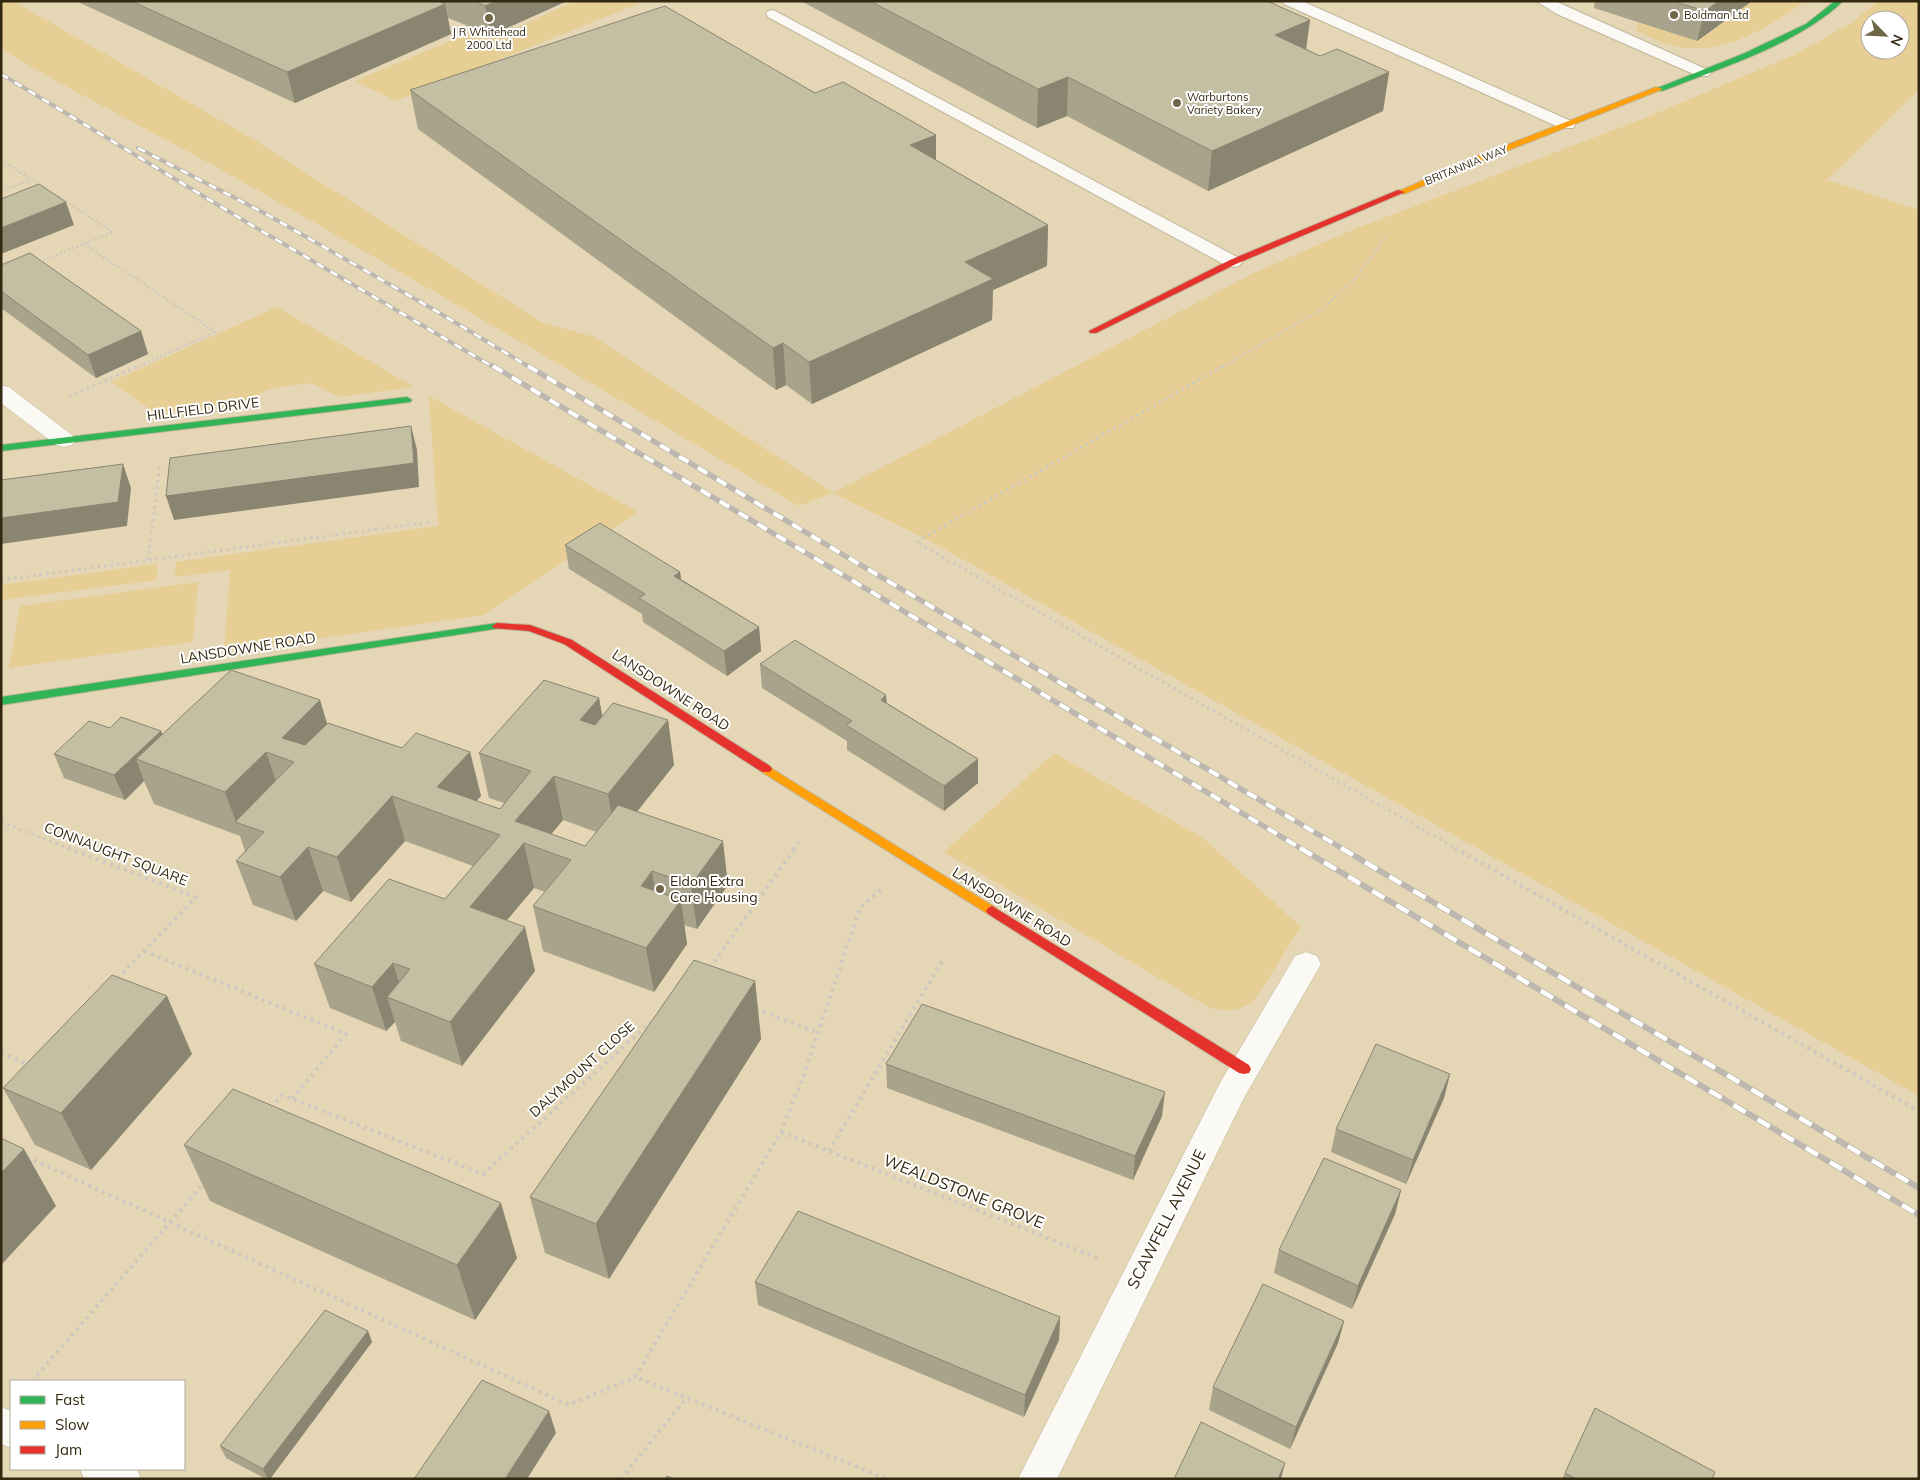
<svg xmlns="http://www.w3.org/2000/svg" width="1920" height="1480" viewBox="0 0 1920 1480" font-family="Mulish,sans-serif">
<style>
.green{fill:#e6ce95;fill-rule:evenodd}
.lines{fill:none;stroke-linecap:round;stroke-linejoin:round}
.lane-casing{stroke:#c0b69b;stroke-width:2}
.street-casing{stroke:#c0b69b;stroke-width:1}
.fast-casing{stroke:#c0b69b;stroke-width:2}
.slow-casing{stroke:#c0b69b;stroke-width:2}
.jam-casing{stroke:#c0b69b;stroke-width:2}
.path-far2{stroke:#cec9bf;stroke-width:2.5;stroke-dasharray:2 2.5;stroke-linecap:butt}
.path-far1{stroke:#cec9bf;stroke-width:3;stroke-dasharray:2.5 4;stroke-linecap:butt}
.path{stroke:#cec9bf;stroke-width:4;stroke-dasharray:3 4.5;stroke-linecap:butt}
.lane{fill:#fbf9f4;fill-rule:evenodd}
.street{fill:#fbf9f4;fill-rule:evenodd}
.fast{fill:#30b455;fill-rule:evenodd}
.slow{fill:#ff9f0a;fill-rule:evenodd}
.jam{fill:#e5322d;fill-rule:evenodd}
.rail-far2-casing{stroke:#bcb8b0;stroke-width:4}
.rail-far1-casing{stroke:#bcb8b0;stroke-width:5.5}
.rail-casing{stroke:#bcb8b0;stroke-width:6}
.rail-far2{stroke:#fff;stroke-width:2.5;stroke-dasharray:8;stroke-linecap:butt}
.rail-far1{stroke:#fff;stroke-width:4;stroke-dasharray:11;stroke-linecap:butt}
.rail{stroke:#fff;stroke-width:4.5;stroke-dasharray:14;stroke-linecap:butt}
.wall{fill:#a9a38b;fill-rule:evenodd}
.shaded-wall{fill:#898571}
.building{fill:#c4bea2;stroke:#898571}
.poi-dot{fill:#71664a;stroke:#fff;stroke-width:2}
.labels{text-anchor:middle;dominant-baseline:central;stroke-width:4;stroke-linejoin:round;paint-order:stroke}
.far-poi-label{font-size:11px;fill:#332910;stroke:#fff;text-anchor:start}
.far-street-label{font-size:11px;fill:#332910;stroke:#fff}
.street-label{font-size:14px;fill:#332910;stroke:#fff}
.poi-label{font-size:14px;fill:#332910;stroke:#fff;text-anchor:start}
.near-street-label{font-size:16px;fill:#332910;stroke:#fff}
</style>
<rect width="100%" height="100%" fill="#e5d7b5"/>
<g class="green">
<path d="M1,1H13L251,138L541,322L594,337L833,493L1254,273L1352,230L1640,120L1794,55L1853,22L1878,1H1919V90L1827,180L1919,210V1096L930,541L833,493L799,506C612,395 425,285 236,178C158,134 78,95 1,49ZM1870,20H1900V50H1870Z"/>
<polygon points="575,1 645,1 396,101 355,81 469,33 490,40"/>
<path d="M1752,1H1806C1767,28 1720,59 1670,45C1659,42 1649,36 1638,31L1636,26L1638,22L1697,41Z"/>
<polygon points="277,307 414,387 339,397 311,383 268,389 252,400 155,413 111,382"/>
<polygon points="429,396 638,512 484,615 224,652 230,570 175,577 176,562 438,526"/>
<polygon points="157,564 157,580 1,600 1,585"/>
<polygon points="198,582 193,642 9,668 20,606"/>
<path d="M1054,753L1203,838L1301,927L1254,1001C1238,1011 1228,1012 1210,1008L944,852Z"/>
</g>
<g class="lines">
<defs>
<g id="lane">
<polygon points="1282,1 1302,1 1573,122 1575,125 1573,128 1561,128 1284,4"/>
<polygon points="1536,1 1555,1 1708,70 1711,73 1708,76 1698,76 1557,14"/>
<polygon points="773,10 1239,258 1242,262 1239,266 1233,267 1227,266 768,17 766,14 768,11"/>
</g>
<g id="street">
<polygon points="1,385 9,387 72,435 76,440 72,445 64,447 56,445 1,403"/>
<polygon points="1306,952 1317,956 1321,964 1244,1098 1057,1479 1018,1479 1221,1081 1295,956"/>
<polygon points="1,1407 11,1411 11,1448 1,1444"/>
<polygon points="80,1469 137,1469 141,1479 84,1479"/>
</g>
<g id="fast">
<path d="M1835,1H1843C1799,44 1718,69 1662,91L1655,89L1745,53L1806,24Z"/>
<polygon points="407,397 412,400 410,402 1,451 1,445"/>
<polygon points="497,623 502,626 501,628 1,705 1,697"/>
</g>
<g id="slow">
<polygon points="1656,87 1663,89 1479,162 1404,194 1397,192 1473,158"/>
<polygon points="766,765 996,908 998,911 996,914 988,914 762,772 760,769 762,766"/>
</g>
<g id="jam">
<polygon points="1398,190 1405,192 1236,264 1096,333 1090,333 1089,331 1230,260"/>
<polygon points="497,623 530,625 572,640 770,766 772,769 770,772 762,772 564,644 529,631 493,628 492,626"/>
<polygon points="992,906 1249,1065 1251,1069 1249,1073 1244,1074 1239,1073 988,914 986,911 988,908"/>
</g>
</defs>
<use href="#lane" class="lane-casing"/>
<use href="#street" class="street-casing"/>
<use href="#fast" class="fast-casing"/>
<use href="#slow" class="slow-casing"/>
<use href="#jam" class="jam-casing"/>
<g class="path-far2">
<polyline points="1,160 113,232"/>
<polyline points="1,191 31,180"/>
<polyline points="84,244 215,332 135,368"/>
<polyline points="39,262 113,232"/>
<polyline points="1220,368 1321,310 1356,278 1385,237"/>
</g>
<g class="path-far1">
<polyline points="1223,366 916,542 1457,849"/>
<polyline points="69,397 138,366"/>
<polyline points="148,560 160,464"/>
<polyline points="1,580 430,522"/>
<polyline points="1,798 2,823"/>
<polyline points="1,822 71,849"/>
<polyline points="794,849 802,838"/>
</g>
<g class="path">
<polyline points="68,848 196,897 116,980"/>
<polyline points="1455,848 1919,1111"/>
<polyline points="881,890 860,908 803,1077 781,1132 635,1377 887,1479"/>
<polyline points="144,951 346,1034 292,1099"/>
<polyline points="710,968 795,848"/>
<polyline points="756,1009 819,1033"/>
<polyline points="1,1053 29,1065"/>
<polyline points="1,1096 8,1090"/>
<polyline points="271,1108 282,1095 483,1174 652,1021"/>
<polyline points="781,1132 1098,1258"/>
<polyline points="829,1151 944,958"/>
<polyline points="27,1157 569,1405 635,1377"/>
<polyline points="32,1381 205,1182"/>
<polyline points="621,1479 687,1397"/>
</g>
<use href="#lane" class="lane"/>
<use href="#street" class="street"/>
<use href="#fast" class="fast"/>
<use href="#slow" class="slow"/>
<use href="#jam" class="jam"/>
<defs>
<g id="rail-far2">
<polyline points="1,74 248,223 495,368"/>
<polyline points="138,148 266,214 431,308 531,368"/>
</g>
<g id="rail-far1">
<polyline points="493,366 1302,849"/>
<polyline points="528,366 842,554 1343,849"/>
</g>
<g id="rail">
<polyline points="1300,848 1919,1215"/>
<polyline points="1341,848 1919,1188"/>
</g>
</defs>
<use href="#rail-far2" class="rail-far2-casing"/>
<use href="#rail-far1" class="rail-far1-casing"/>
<use href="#rail" class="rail-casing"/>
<use href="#rail-far2" class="rail-far2"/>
<use href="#rail-far1" class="rail-far1"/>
<use href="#rail" class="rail"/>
</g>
<g class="wall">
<polygon points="76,1 567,1 491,35 448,18 451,34 295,103"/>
<polygon points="801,1 1267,1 1306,49 1320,56 1389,72 1383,111 1208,191 1067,116 1037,128"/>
<polygon points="1595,1 1752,1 1697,41 1594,8"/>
<polygon points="410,90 815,93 936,135 936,160 1048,225 1047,266 993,290 992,320 812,404 786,385 776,390 418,129"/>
<polygon points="1,265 141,331 148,354 96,378 1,308"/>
<polygon points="565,545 680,572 681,579 759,627 761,651 727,676 643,622 642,614 569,569"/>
<polygon points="760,664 886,695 887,703 978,759 978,783 944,811 847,750 847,741 762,688"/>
<path d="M599,698L602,716L668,720L674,765L637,812L728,885L697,929L684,925L687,944L654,992L543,951L533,906L545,892L534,888L507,920L535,971L462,1066L401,1041L395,1022L386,1031L330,1008L314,964L445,899L473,866L405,841L351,902L323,891L296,921L253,905L236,861L245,851L240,836L154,804L144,781L125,800L64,778L54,754L161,731L162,734L320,700L327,723L402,748L470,752L481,796L476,801L500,809L504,803L489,798L479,753ZM563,820L596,832L585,846L551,834Z"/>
<polygon points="755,981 761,1039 609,1279 545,1253 530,1197"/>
<polygon points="192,1054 91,1170 35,1145 3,1088"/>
<polygon points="886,1064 1162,1116 1133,1180 887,1088"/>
<polygon points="1450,1074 1444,1098 1406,1184 1331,1152 1336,1129"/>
<polygon points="184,1145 517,1258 475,1320 210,1201"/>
<polygon points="1401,1190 1395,1214 1352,1309 1274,1273 1279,1250"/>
<polygon points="755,1282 1060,1317 1059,1340 1024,1417 758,1305"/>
<polygon points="1344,1321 1338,1343 1290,1449 1209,1410 1213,1387"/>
<polygon points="368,1331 372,1342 270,1479 266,1479 226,1458 220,1446"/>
<polygon points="1565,1473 1712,1479 1562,1479"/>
</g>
<g class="shaded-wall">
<polygon points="496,1 567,1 491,35 485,6"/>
<polygon points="1719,1 1752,1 1697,41 1705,11"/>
<polygon points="445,4 451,34 295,103 287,72"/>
<polygon points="1310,20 1305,58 1275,35"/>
<polygon points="1389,72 1383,111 1208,191 1212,151"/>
<polygon points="1068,77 1067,116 1037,128 1038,89"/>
<polygon points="936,135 936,175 910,145"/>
<polygon points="66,202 74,225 1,254 1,228"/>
<polygon points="1048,225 1047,266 993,290 992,320 812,404 809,362 965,262"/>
<polygon points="141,331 148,354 96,378 88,355"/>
<polygon points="783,343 786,385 776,390 773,348"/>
<polygon points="411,426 417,450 419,487 174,520 166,496"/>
<polygon points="123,464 131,488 127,526 1,544 1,518"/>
<polygon points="680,572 683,596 674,576"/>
<polygon points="759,627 761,651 727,676 724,651"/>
<polygon points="886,695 887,720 881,700"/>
<polygon points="599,698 607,742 580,720"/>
<polygon points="320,700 333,745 294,762 282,738"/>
<polygon points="668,720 674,765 615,839 608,794"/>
<polygon points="161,731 170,755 136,759 144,781 125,800 114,775"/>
<polygon points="266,752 281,796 236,822 225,792"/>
<polygon points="470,752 481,796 459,820 437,787"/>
<polygon points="978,759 978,783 944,811 944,786"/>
<polygon points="554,776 563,820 539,849 524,843 534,888 481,951 470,907 515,821"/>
<polygon points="392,796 405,841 351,902 337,857"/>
<polygon points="723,841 728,885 697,929 691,885"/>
<polygon points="308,847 323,891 296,921 280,877"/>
<polygon points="652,871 659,916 641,886"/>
<polygon points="681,900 687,944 654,992 646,948"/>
<polygon points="525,927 535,971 462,1066 450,1022"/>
<polygon points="393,963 406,1005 387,997 395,1022 386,1031 372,987"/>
<polygon points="755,981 761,1039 609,1279 596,1224"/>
<polygon points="167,996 192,1054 91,1170 61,1113"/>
<polygon points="1450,1074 1444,1098 1406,1184 1413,1160"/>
<polygon points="1165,1092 1162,1116 1133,1180 1135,1156"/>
<polygon points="24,1149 56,1206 1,1265 1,1173"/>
<polygon points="1401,1190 1395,1214 1352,1309 1358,1286"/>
<polygon points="501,1203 517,1258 475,1320 457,1265"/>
<polygon points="1060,1317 1059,1340 1024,1417 1025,1395"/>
<polygon points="1344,1321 1338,1343 1290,1449 1296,1427"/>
<polygon points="368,1331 372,1342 270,1479 268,1479 263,1469"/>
<polygon points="549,1411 556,1433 527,1479 505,1479"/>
<polygon points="1285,1463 1281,1479 1278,1479"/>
</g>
<g class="building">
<polygon points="131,1 438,1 445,4 287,72"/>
<polygon points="475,1 496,1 485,6"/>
<polygon points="870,1 1267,1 1310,20 1275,35 1320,56 1337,49 1389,72 1212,151 1068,77 1038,89"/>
<polygon points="1673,1 1719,1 1705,11"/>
<polygon points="665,6 815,93 843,82 936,135 910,145 1048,225 965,262 993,279 809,362 783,343 773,348 410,90"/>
<polygon points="39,184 66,202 1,228 1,199"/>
<polygon points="30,253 141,331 88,355 1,291 1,265"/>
<polygon points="411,426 414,463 166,496 170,458"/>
<polygon points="123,464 118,502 1,518 1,480"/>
<polygon points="600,523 680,572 674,576 759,627 724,651 639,598 645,594 565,545"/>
<polygon points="795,640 886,695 881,700 978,759 944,786 846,725 852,721 760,664"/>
<polygon points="231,670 320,700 282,738 305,745 328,723 402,748 416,733 470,752 437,787 500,809 531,771 479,753 544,680 599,698 580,720 595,725 613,703 668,720 608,794 554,776 515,821 585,846 618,805 723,841 691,885 652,871 641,886 681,900 646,948 533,906 571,860 524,843 470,907 525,927 450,1022 387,997 410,969 393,963 372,987 314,964 389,879 445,899 500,835 392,796 337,857 308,847 280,877 236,861 264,832 235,822 294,762 266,752 225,792 136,759"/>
<polygon points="121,717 161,731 114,775 54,754 89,721 110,728"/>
<polygon points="694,960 755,981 596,1224 530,1197"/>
<polygon points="112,975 167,996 61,1113 3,1088"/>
<polygon points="922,1004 1165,1092 1135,1156 886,1064"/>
<polygon points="1376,1044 1450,1074 1413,1160 1336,1129"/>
<polygon points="233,1089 501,1203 457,1265 184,1145"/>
<polygon points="1,1138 24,1149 1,1173"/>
<polygon points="1324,1158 1401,1190 1358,1286 1279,1250"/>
<polygon points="798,1211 1060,1317 1025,1395 755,1282"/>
<polygon points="1263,1284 1344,1321 1296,1427 1213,1387"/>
<polygon points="325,1310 368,1331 263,1469 220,1446"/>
<polygon points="482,1380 549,1411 505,1479 414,1479"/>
<polygon points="1595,1408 1715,1472 1712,1479 1576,1479 1565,1473"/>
<polygon points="1201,1422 1285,1463 1278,1479 1174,1479"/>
<polygon points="667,1476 674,1479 666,1479"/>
</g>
<g class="poi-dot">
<circle cx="1674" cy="15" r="5"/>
<circle cx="489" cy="18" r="5"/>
<circle cx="1177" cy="103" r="5"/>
<circle cx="660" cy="889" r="5"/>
</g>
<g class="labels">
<g class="far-poi-label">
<text x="1684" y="15">Boldman Ltd</text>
<text x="489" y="32" text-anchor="middle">J R Whitehead<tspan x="489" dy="13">2000 Ltd</tspan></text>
<text x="1187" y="97">Warburtons<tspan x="1187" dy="13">Variety Bakery</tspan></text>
</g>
<g class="far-street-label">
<text transform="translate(1466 165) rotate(-22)">BRITANNIA WAY</text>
</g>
<g class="street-label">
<text transform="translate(203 409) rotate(-7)">HILLFIELD DRIVE</text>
<text transform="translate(248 648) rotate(-9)">LANSDOWNE ROAD</text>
<text transform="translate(671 690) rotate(33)">LANSDOWNE ROAD</text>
<text transform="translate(116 854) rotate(21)">CONNAUGHT SQUARE</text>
<text transform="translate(1012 907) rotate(32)">LANSDOWNE ROAD</text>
<text transform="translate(582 1069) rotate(-42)">DALYMOUNT CLOSE</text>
</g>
<g class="poi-label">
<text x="670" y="881">Eldon Extra<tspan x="670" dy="16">Care Housing</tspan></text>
</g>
<g class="near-street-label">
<text transform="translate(964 1191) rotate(22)">WEALDSTONE GROVE</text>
<text transform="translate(1166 1219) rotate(-63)">SCAWFELL AVENUE</text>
</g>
</g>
<rect width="1920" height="1480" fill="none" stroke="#332910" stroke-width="5"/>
<rect x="10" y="1380" width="175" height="90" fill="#ffffff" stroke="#ada99f"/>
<rect x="20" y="1396" width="25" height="8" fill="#30b455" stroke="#ada99f"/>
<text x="55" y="1405" font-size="15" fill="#332910">Fast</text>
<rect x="20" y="1421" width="25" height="8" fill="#ff9f0a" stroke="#ada99f"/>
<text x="55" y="1430" font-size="15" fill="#332910">Slow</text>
<rect x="20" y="1446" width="25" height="8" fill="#e5322d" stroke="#ada99f"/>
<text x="55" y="1455" font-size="15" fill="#332910">Jam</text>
<g transform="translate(1885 35) rotate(114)"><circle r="24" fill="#ffffff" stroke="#ada99f"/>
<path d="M0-4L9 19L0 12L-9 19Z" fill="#71664a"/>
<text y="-8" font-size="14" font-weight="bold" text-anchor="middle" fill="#332910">N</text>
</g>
</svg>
